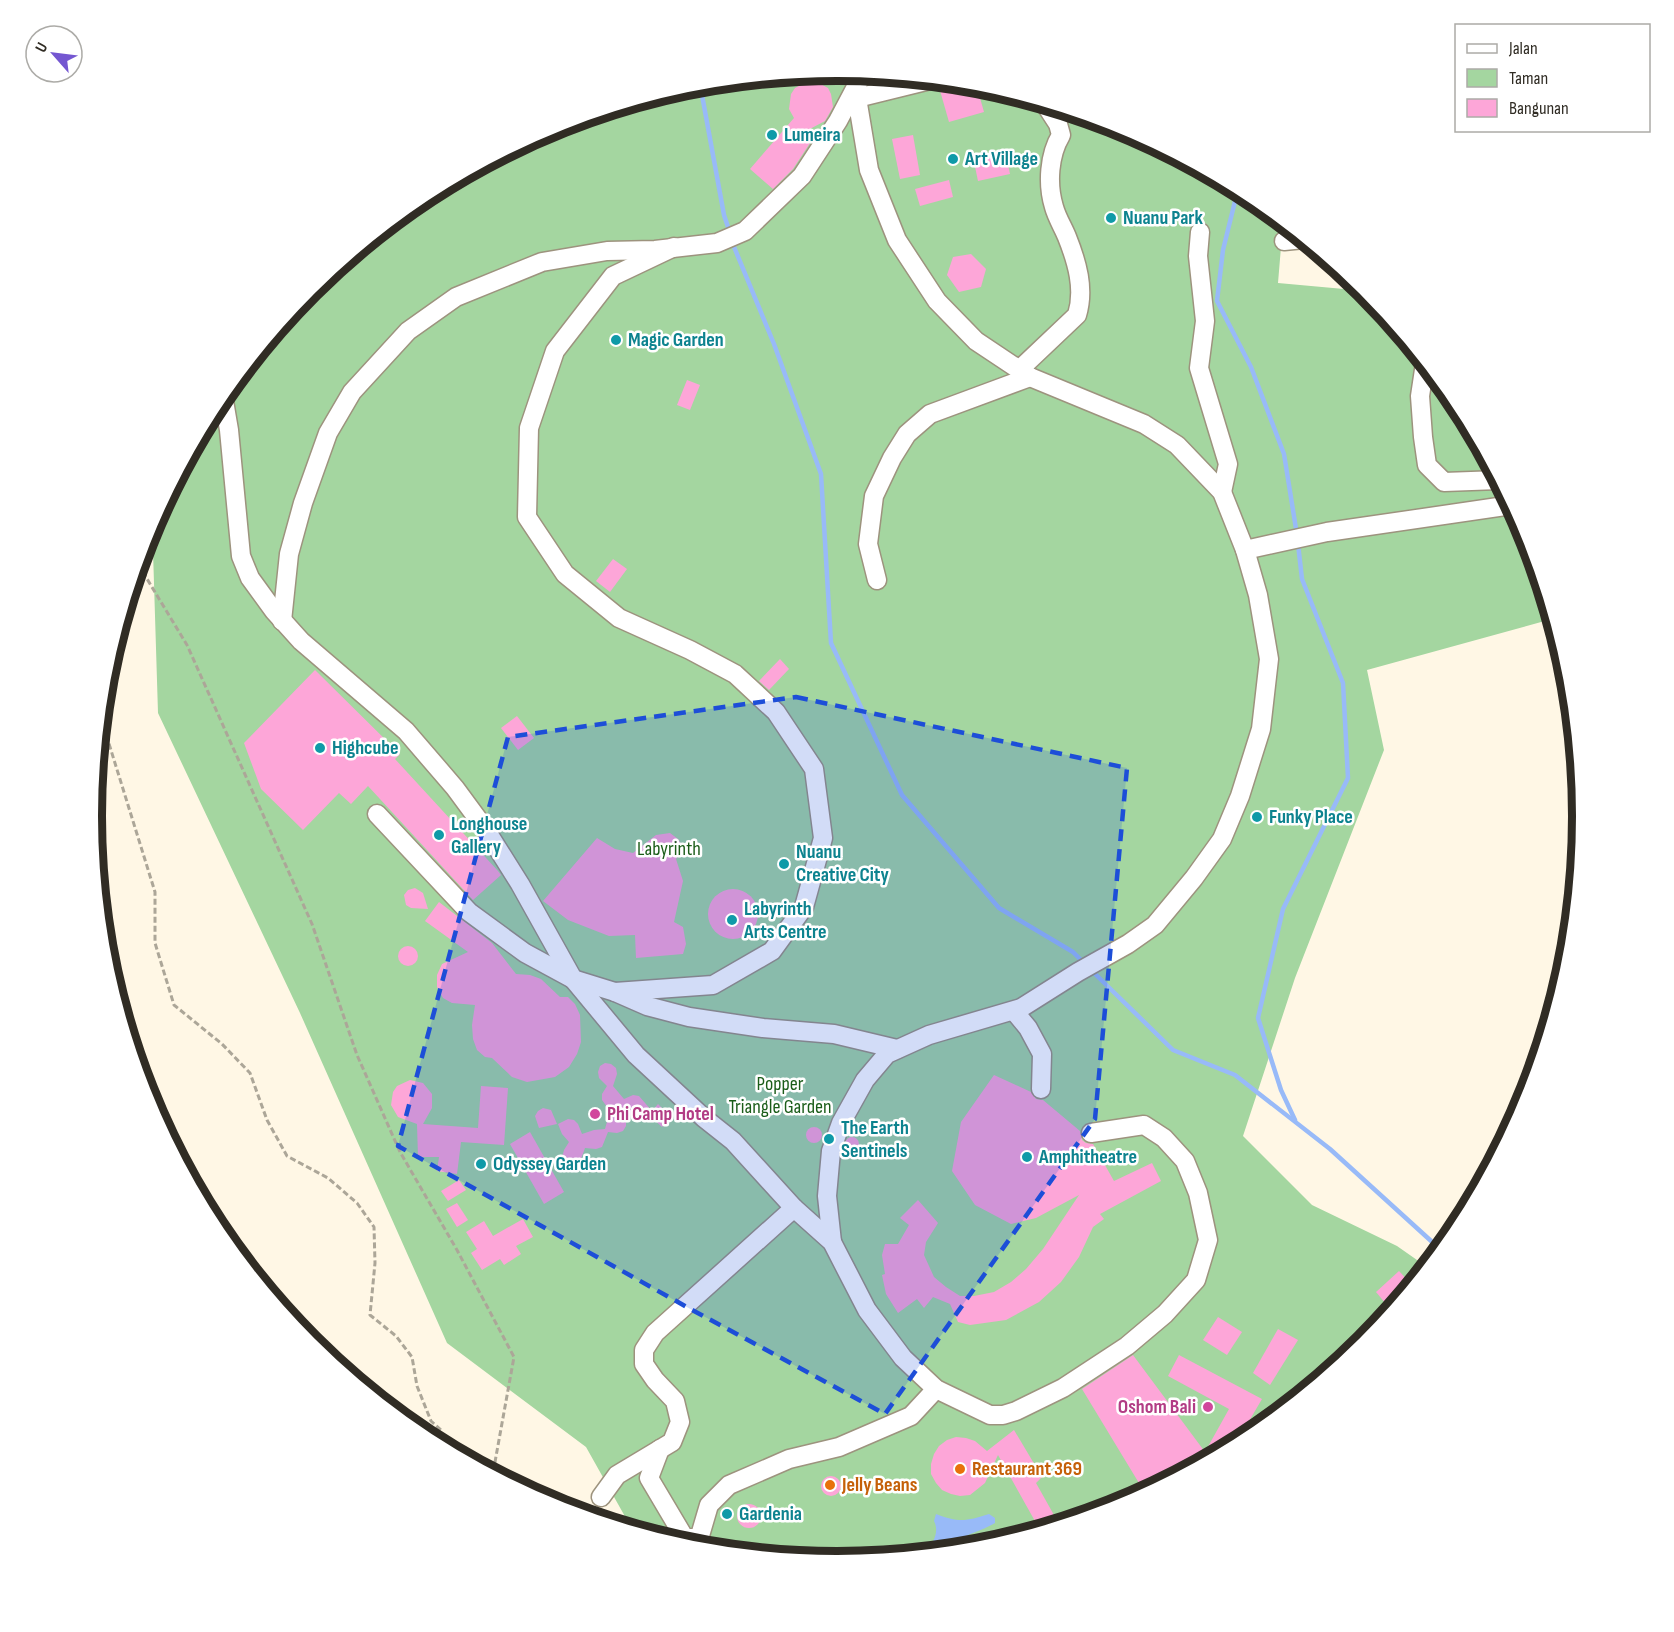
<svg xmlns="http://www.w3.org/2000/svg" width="1674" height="1632" viewBox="0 0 1674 1632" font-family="'Sofia Sans Condensed',sans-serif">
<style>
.green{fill:#a4d6a0}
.water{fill:#98baf8}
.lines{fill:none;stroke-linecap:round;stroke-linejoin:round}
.stream{stroke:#98baf8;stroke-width:4.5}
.building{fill:#fda6d8}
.minor-casing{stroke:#9d937e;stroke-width:21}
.path{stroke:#aca698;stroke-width:3;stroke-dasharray:6 3;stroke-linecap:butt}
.minor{stroke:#fff;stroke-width:18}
.marked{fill:#1d4ed8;fill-opacity:0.2;stroke:#1d4ed8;stroke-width:4.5;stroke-dasharray:12 8;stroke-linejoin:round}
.culture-dot{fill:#0f9aa8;stroke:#fff;stroke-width:2}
.hotel-dot{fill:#d1479c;stroke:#fff;stroke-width:2}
.food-dot{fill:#e8710a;stroke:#fff;stroke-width:2}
.labels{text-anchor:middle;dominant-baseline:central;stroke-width:5;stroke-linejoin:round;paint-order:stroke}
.culture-label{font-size:20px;font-weight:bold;fill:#0d838f;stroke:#fff;text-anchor:start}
.park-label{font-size:20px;fill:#1b5d19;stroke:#fff}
.hotel-label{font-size:20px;font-weight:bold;fill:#b23c85;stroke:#fff;text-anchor:start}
.food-label{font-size:20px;font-weight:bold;fill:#c56008;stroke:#fff;text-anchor:start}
.rim{fill:none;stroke:#302c24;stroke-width:8}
</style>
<rect width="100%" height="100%" fill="#fff7e5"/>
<polygon class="green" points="837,71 983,85 1123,127 1251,196 1283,223 1278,283 1366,291 1457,402 1526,531 1552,619 1367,670 1384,750 1295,978 1243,1136 1312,1205 1397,1246 1427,1267 1364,1343 1251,1436 1122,1505 982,1547 837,1561 691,1547 632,1529 586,1447 447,1343 300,1013 158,713 153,551 146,539 148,530 217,402 310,289 423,196 552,127 692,85"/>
<path class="water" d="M936,1514C959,1523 967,1521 989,1514L995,1518V1523C979,1533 959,1534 948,1551L928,1553C932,1542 940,1533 934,1521Z"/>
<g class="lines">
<g class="stream">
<polyline points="705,83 702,95 724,215 730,233"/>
<polyline points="1238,189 1223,250 1217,301 1251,367 1284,454 1297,535"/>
<polyline points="732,242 774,344 821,474 831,643 902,795 999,908 1073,952 1084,963"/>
<polyline points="1090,969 1173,1050 1235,1075 1330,1149 1441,1250"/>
<polyline points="1295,1120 1281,1090 1258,1018 1283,909 1348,778 1343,683 1302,579 1298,544"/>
</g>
</g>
<g class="building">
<polygon points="808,81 815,81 828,88 831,94 833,107 825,121 806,131 814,137 793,169 773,189 750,169 794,118 789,109 791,94 795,88"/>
<polygon points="953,82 976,84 984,112 949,122 939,87"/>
<polygon points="913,135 920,175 900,179 892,139"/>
<polygon points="1005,150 1010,174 978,181 973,157"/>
<polygon points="949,180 953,197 920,206 915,189"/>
<polygon points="971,254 986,269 981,287 959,292 947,275 953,257"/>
<polygon points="687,380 700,385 690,410 677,405"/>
<polygon points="613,559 627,569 610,592 596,581"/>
<polygon points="780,659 789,669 769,690 759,681"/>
<polygon points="315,670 400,754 395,759 498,871 501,875 473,900 368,786 351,804 339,793 303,830 261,789 244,743"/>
<polygon points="517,716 534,738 518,750 501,728"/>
<polygon points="670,833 678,839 684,848 676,859 683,881 674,922 683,927 686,944 683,954 636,958 635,935 609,936 568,920 543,901 597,838 615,849 633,853 656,835"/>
<polygon points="415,888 423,893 428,909 411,908 406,905 404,895 408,890"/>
<circle cx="733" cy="914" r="25"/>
<polygon points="439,902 492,943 516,974 530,975 541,979 560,997 568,997 575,1004 580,1015 581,1042 577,1054 569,1067 555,1077 527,1082 512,1077 492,1058 485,1057 477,1050 473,1039 472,1025 475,1005 452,1003 443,998 437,987 437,975 442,964 468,952 425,921"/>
<circle cx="408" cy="956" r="10"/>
<polygon points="605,1063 611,1064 616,1068 617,1074 613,1086 624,1099 633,1095 639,1096 652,1111 658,1104 671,1117 662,1127 648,1114 650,1112 626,1115 626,1126 623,1131 617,1133 608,1132 602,1147 596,1149 585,1148 581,1159 576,1163 561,1162 564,1150 569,1142 562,1134 558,1124 568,1119 574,1120 578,1124 582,1134 594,1130 605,1129 610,1111 602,1100 602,1094 607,1086 599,1078 598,1072 600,1066"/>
<polygon points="994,1075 1031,1092 1036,1099 1043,1100 1080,1131 1082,1140 1086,1143 1093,1144 1114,1181 1152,1163 1161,1181 1100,1214 1104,1219 1093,1227 1079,1257 1061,1282 1039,1302 1006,1320 970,1325 958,1322 950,1304 933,1297 924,1308 917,1299 898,1313 886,1294 882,1275 885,1274 882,1255 885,1244 898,1244 909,1225 900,1218 918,1200 938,1223 926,1242 924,1255 934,1277 946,1287 960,1296 974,1296 994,1292 1011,1282 1026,1269 1043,1249 1079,1195 1036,1218 1011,1224 975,1205 952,1171 961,1122"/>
<polygon points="410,1080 423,1083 432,1094 432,1108 423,1124 478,1128 481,1086 508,1088 504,1145 461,1142 457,1174 437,1171 439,1157 418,1157 417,1124 398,1117 391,1105 393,1092 397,1086"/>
<polygon points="543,1108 551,1110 557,1124 539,1128 535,1116 538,1111"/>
<circle cx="814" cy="1135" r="8"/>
<polygon points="530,1132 564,1192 544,1204 510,1144"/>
<circle cx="852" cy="1144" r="7"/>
<polygon points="459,1180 466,1190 448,1201 441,1191"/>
<polygon points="457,1203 468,1220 457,1227 446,1209"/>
<polygon points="523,1219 533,1237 516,1246 521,1254 504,1265 500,1259 482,1270 471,1253 477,1249 466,1232 484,1221 493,1236"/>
<polygon points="1399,1271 1412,1285 1391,1310 1376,1292"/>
<polygon points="1218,1317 1242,1332 1227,1355 1203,1340"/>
<polygon points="1278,1329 1298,1340 1270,1385 1253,1373"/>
<polygon points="1133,1355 1205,1452 1229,1409 1168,1376 1179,1355 1262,1399 1235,1445 1145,1493 1082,1389"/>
<polygon points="1014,1430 1042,1477 1036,1483 1059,1524 1040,1530 998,1455 985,1483 970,1495 960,1496 951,1494 942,1490 936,1483 931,1474 931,1464 934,1454 939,1446 947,1440 956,1437 966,1438 975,1441 987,1451"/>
<circle cx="831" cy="1486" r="10"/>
<circle cx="749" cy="1516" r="12"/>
</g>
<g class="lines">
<defs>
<g id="minor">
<polyline points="857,98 930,80"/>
<polyline points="1200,232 1198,256 1205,321 1199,368 1228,464 1222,492"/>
<polyline points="1284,241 1304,239"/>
<polyline points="1425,363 1420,396 1423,437 1427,465 1444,482 1499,480"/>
<path d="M1019,370L1077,315C1085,289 1077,262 1067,237C1063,227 1057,218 1054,207C1047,184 1049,155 1061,135L1058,124L1045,104"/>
<polyline points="223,395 229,430 241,556 250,578 274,611 301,641 406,731 455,788 486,830 520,884 573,979 636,1055 704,1118 733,1141 794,1208 832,1242 867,1310 903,1358 936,1389 990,1415 1003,1415 1016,1411 1063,1388 1127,1346 1165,1314 1196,1280 1208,1240 1198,1193 1185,1161 1164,1138 1144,1125 1091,1133"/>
<polyline points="1245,550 1327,532 1512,505"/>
<polyline points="877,580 868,544 874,496 892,458 907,434 930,414 1030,377"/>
<polyline points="282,621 289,554 303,503 328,433 352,392 408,331 456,297 542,262 607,251 655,250 717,243 745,231 802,176 838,121 857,85"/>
<polyline points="377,814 469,912 525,953 573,979 615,992 647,1006 689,1017 763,1028 834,1034 897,1049"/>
<polyline points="615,992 713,985 772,951 804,907 823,838 814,769 776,712 735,674 690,650 619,618 565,574 527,517 529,428 555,351 613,276 674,247"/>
<polyline points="1014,1011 1028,1028 1042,1054 1041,1089"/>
<polyline points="832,1242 827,1196 831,1151 841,1123 865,1080 887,1054 929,1035 1021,1008 1078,972 1128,944 1155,925 1194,878 1222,839 1240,796 1261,729 1269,659 1258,595 1245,550 1222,492 1177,445 1144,424 1030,377 976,341 937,301 897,240 869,170 857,98 858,73"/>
<polyline points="660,1449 649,1478 684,1537 699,1539 709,1505 729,1485 789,1459 839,1447 911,1416 936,1389"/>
<polyline points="601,1497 617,1475 672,1442 680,1422 675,1401 655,1380 644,1364 644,1350 655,1333 794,1208"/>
</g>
</defs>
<use href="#minor" class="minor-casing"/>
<g class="path">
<polyline points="138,564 187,645 312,924 357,1055 400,1152 457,1250 514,1357 493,1473"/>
<polyline points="101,718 155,892 155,943 174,1005 222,1044 250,1073 267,1120 287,1156 328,1178 357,1203 374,1227 375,1263 370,1315 396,1336 412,1357 417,1386 431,1421 441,1430 440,1445"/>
</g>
<use href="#minor" class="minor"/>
</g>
<path class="marked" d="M796,697L1127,768L1095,1119L885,1414L694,1311L398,1146L508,737Z"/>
<g class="culture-dot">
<circle cx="772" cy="135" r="6"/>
<circle cx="953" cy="159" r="6"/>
<circle cx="1111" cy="218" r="6"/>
<circle cx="616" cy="340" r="6"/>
<circle cx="320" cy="748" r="6"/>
<circle cx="1257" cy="817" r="6"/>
<circle cx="439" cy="835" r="6"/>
<circle cx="784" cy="864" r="6"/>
<circle cx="732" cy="920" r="6"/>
<circle cx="829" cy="1139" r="6"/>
<circle cx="1027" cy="1157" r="6"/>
<circle cx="481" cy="1164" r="6"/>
<circle cx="727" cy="1514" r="6"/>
</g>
<g class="hotel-dot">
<circle cx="595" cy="1114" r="6"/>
<circle cx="1208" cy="1407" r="6"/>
</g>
<g class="food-dot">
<circle cx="960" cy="1469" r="6"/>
<circle cx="830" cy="1485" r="6"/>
</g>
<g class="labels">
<g class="culture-label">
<text x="784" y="135">Lumeira</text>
<text x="965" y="159">Art Village</text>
<text x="1123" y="218">Nuanu Park</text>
<text x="628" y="340">Magic Garden</text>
<text x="332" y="748">Highcube</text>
<text x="1269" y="817">Funky Place</text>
<text x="451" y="824">Longhouse<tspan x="451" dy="23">Gallery</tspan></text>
<text x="796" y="852">Nuanu<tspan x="796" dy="23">Creative City</tspan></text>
<text x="744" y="909">Labyrinth<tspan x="744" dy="23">Arts Centre</tspan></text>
<text x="841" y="1128">The Earth<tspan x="841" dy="23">Sentinels</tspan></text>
<text x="1039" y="1157">Amphitheatre</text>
<text x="493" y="1164">Odyssey Garden</text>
<text x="739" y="1514">Gardenia</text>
</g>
<g class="park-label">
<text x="669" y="849">Labyrinth</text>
<text x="780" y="1084">Popper<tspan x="780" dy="23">Triangle Garden</tspan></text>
</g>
<g class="hotel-label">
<text x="607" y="1114">Phi Camp Hotel</text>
<text x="1196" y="1407" text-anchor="end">Oshom Bali</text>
</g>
<g class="food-label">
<text x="972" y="1469">Restaurant 369</text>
<text x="842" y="1485">Jelly Beans</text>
</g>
</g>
<path d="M0 0H1674V1632H0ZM102 816a735 735 0 1 1 1470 0a735 735 0 1 1-1470 0Z" fill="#fff" fill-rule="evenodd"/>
<path class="rim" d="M102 816a735 735 0 1 1 1470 0a735 735 0 1 1-1470 0Z"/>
<rect x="1455" y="24" width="195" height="108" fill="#ffffff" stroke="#acaba7" stroke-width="1.5"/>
<rect x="1467" y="44" width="30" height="9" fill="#ffffff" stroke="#acaba7" stroke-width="1.5"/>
<text x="1509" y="54" font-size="18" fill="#302c24">Jalan</text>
<rect x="1467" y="69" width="30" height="18" fill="#a4d6a0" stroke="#acaba7" stroke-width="1.5"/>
<text x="1509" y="84" font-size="18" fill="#302c24">Taman</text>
<rect x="1467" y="99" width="30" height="18" fill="#fda6d8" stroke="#acaba7" stroke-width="1.5"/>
<text x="1509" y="114" font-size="18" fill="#302c24">Bangunan</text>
<g transform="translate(54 54) rotate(298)"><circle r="28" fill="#ffffff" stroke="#acaba7" stroke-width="1.5"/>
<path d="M0-4.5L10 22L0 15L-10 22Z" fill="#7457d1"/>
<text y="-9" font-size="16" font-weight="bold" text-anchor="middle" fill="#302c24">U</text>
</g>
</svg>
